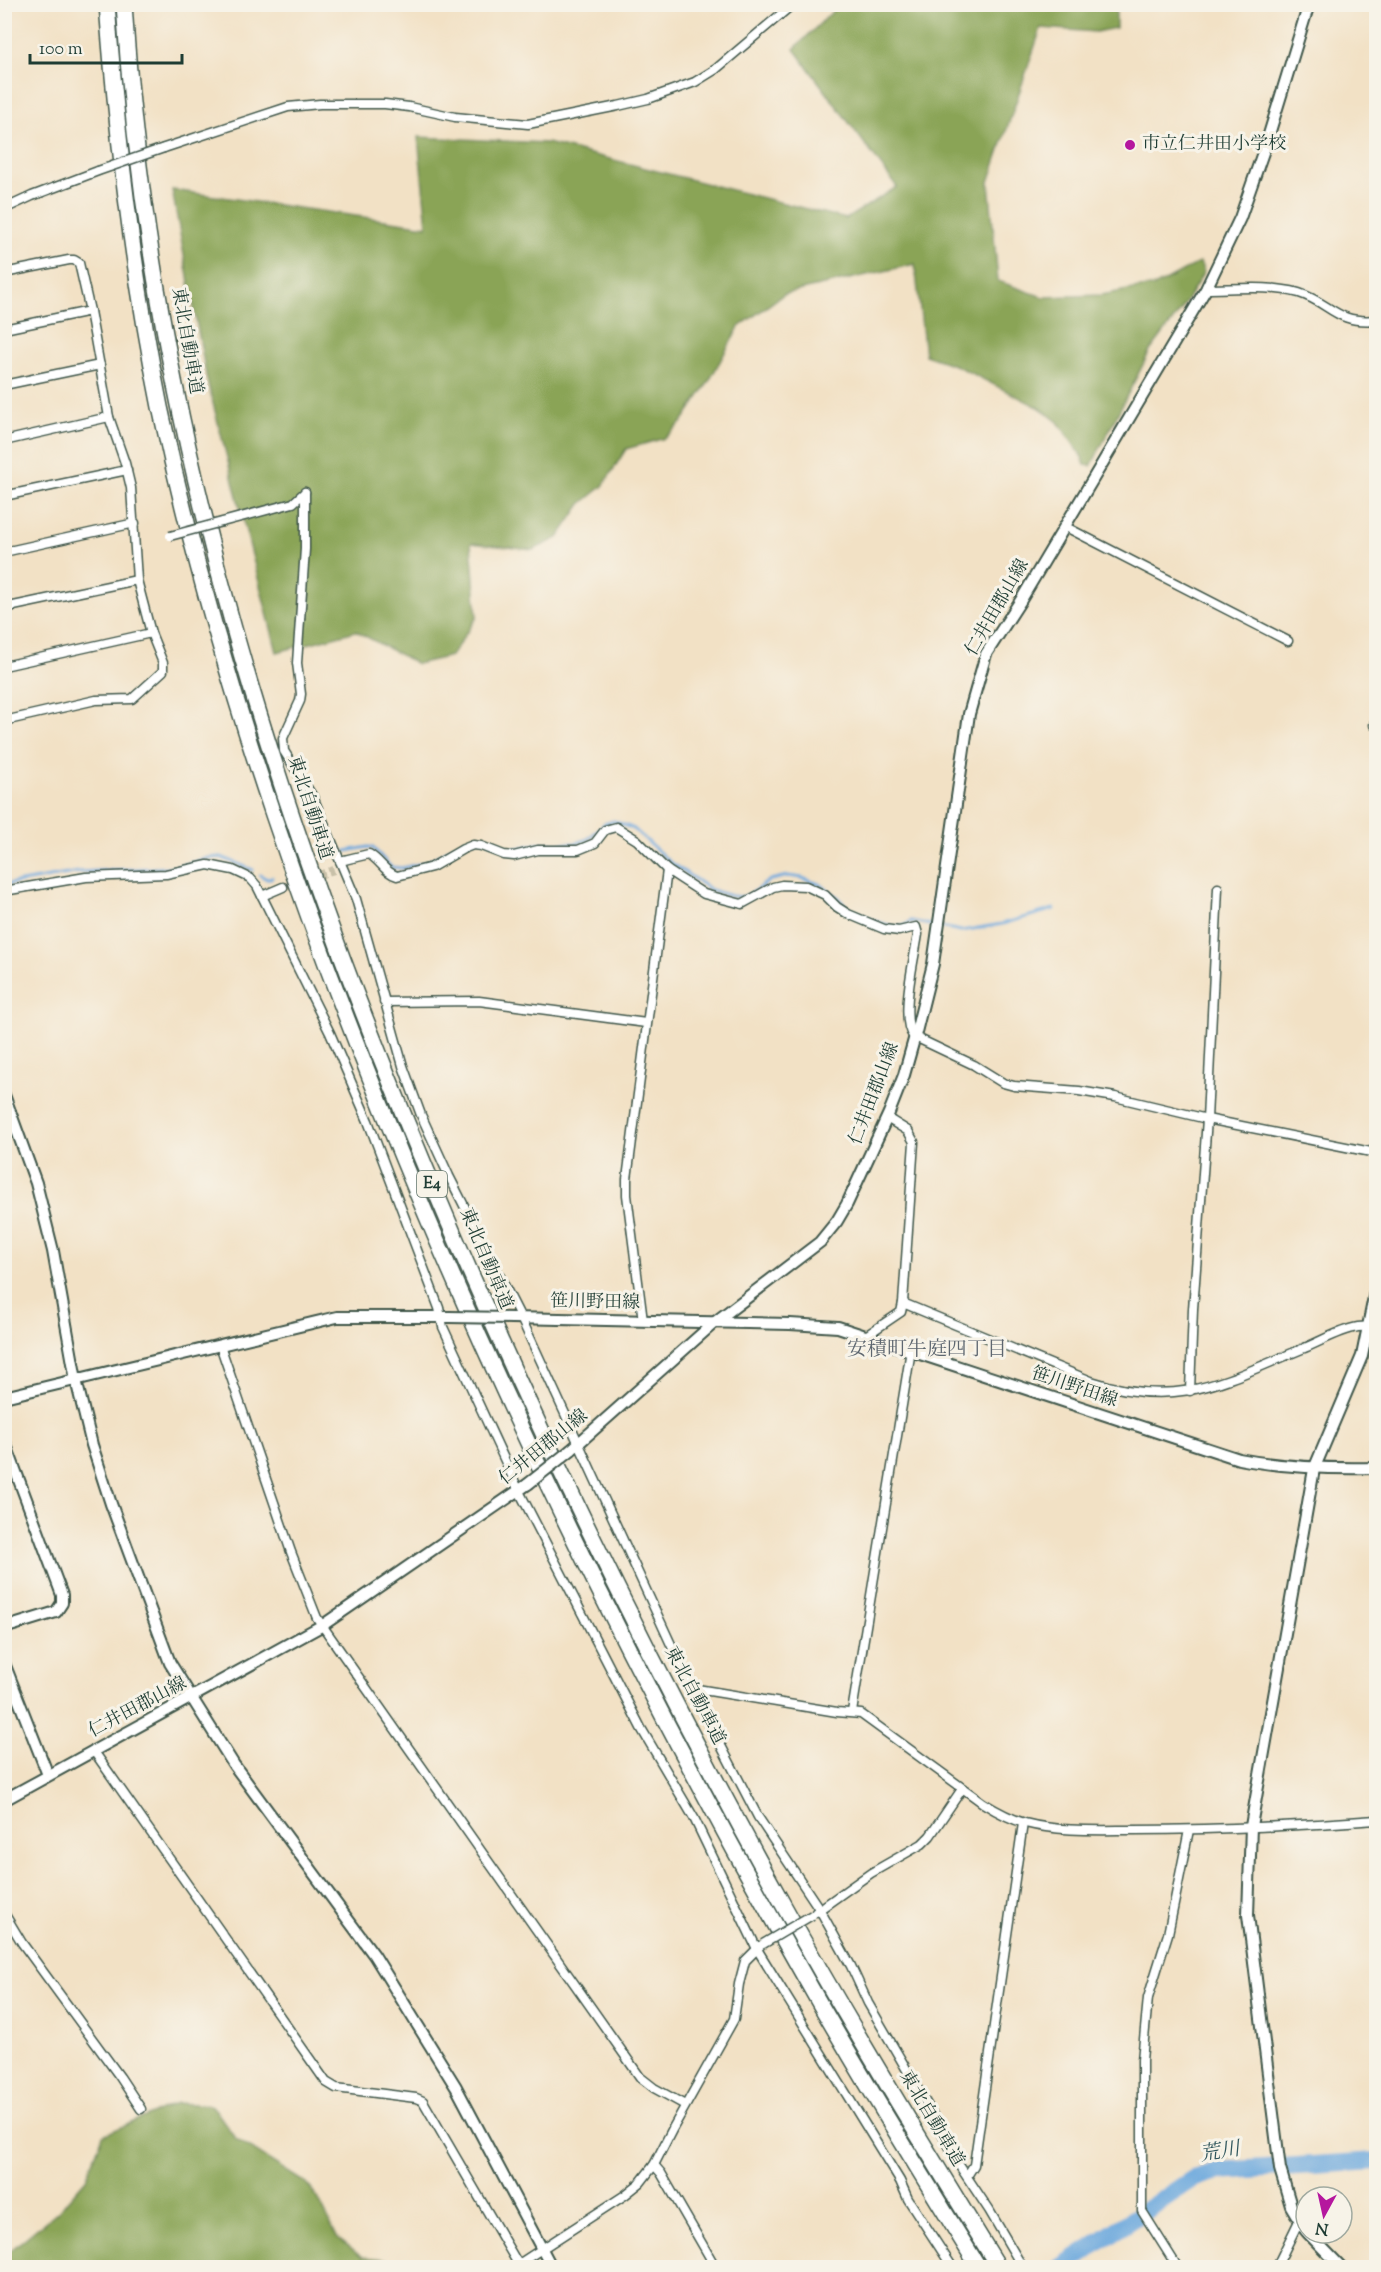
<svg xmlns="http://www.w3.org/2000/svg" width="1381" height="2272" viewBox="0 0 1381 2272" font-family="'Sorts Mill Goudy','Noto Serif JP',serif">
<style>
.forest{fill:#8aa456;stroke:#547045;stroke-width:1.5}
.lines{fill:none;stroke-linecap:round;stroke-linejoin:round}
.stream{stroke:#6ca8dd;stroke-width:3}
.river{stroke:#6ca8dd;stroke-width:18}
.minor-tunnel{stroke:#c8c0a8;stroke-width:8;stroke-dasharray:8 4;stroke-linecap:butt}
.minor-casing{stroke:#3f564a;stroke-width:11}
.tertiary-casing{stroke:#3f564a;stroke-width:14}
.secondary-casing{stroke:#3f564a;stroke-width:14}
.motorway-casing{stroke:#3f564a;stroke-width:18}
.minor{stroke:#fff;stroke-width:8}
.tertiary{stroke:#fff;stroke-width:10}
.secondary{stroke:#fff;stroke-width:10}
.motorway{stroke:#fff;stroke-width:15}
.minor-bridge-casing{stroke:#3f564a;stroke-width:11;stroke-linecap:butt}
.tertiary-bridge-casing{stroke:#3f564a;stroke-width:14;stroke-linecap:butt}
.secondary-bridge-casing{stroke:#3f564a;stroke-width:14;stroke-linecap:butt}
.minor-bridge{stroke:#fff;stroke-width:8}
.tertiary-bridge{stroke:#fff;stroke-width:10}
.secondary-bridge{stroke:#fff;stroke-width:10}
.poi-dot{fill:#b5179e;stroke:#f7f3e8;stroke-width:2}
.labels{text-anchor:middle;dominant-baseline:central;stroke-width:6;stroke-linejoin:round;paint-order:stroke}
.shield{fill:#f7f3e8;stroke:#60746a;stroke-width:1.5}
.shield-label{font-size:16px;font-weight:bold;fill:#1f3d34}
.poi-label{font-size:18px;fill:#1f3d34;stroke:#f7f3e8;text-anchor:start}
.street-label{font-size:18px;fill:#1f3d34;stroke:#f7f3e8}
.neighbourhood-label{font-size:20px;fill:#5e6770;stroke:#f7f3e8}
.water-label{font-size:20px;font-style:italic;fill:#32585e;stroke:#f7f3e8}
</style>
<rect width="100%" height="100%" fill="#f7f3e8"/>
<filter id="ink" filterUnits="userSpaceOnUse"><feTurbulence type="fractalNoise" baseFrequency=".0167" numOctaves="2"/><feDisplacementMap in="SourceGraphic" scale="12" xChannelSelector="R" yChannelSelector="G"/><feConvolveMatrix kernelMatrix="1 2 1 2 8 2 1 2 1" color-interpolation-filters="sRGB"/></filter>
<filter id="wash" filterUnits="userSpaceOnUse"><feTurbulence type="fractalNoise" baseFrequency=".008" numOctaves="4" result="noise"/><feDisplacementMap in="SourceGraphic" scale="24" xChannelSelector="R" yChannelSelector="G"/><feGaussianBlur stdDeviation="1.35" result="paint"/><feColorMatrix in="noise" values="0 0 0 0 0 0 0 0 0 0 0 0 0 0 0 0 0 1.4 0 .05"/><feComposite in="paint" operator="in"/></filter>
<g filter="url(#wash)">
<rect width="100%" height="100%" fill="#f2e1c5"/>
<g class="forest">
<polygon points="839,5 1114,5 1116,10 1116,28 1096,32 1041,28 989,182 998,281 1043,297 1102,295 1133,289 1156,286 1200,262 1204,272 1181,310 1150,351 1091,466 1085,465 1081,455 1058,422 1040,408 957,366 925,355 915,264 784,294 739,327 708,383 682,422 665,438 626,449 603,486 581,504 558,538 533,550 471,543 477,617 451,656 417,664 356,631 277,652 207,380 172,190 427,226 418,137 547,143 846,219 897,187 794,49"/>
<polygon points="177,2103 209,2105 215,2109 236,2139 307,2184 318,2198 337,2237 363,2257 386,2259 392,2267 5,2267 5,2255 58,2211 86,2179 103,2135"/>
</g>
<g class="lines">
<g class="stream">
<polyline points="346,851 368,847 373,848 391,867 402,868 428,862 465,840 485,839 510,850 537,844 577,843 588,839 604,824 614,821 634,829 671,863 711,890 732,896 743,897 749,895 770,880 788,876 802,878 819,884 839,898 847,908 875,921 895,927 904,926 911,921 961,931 1002,924 1054,909"/>
<polyline points="326,858 334,854"/>
<polyline points="260,875 267,879 272,877"/>
<polyline points="4,885 79,872 176,867 208,858 221,857 253,870"/>
</g>
<polyline class="river" points="1060,2268 1193,2179 1218,2171 1376,2161"/>
</g>
</g>
<g filter="url(#ink)">
<g class="lines">
<polyline class="minor-tunnel" points="283,887 334,870"/>
<defs>
<g id="minor">
<polyline points="164,148 288,107 320,104 385,104 409,107 455,117 528,124 618,106 648,99 695,82 716,69 793,4"/>
<polyline points="4,209 32,196 98,171"/>
<polyline points="4,273 69,260 74,260 79,263 90,311 109,417 125,463 131,488 137,580 151,633 163,663 163,671 132,699 96,700 4,721"/>
<path d="M1206,289C1234,289 1272,285 1299,293C1331,303 1335,324 1376,320"/>
<polyline points="4,329 90,311"/>
<polyline points="4,385 100,365"/>
<polyline points="4,441 109,417"/>
<polyline points="305,492 305,549 297,663 301,694 300,701 283,738 284,751 313,797 356,899 403,1066 421,1115 449,1176 521,1318 691,1688 758,1817 820,1910 851,1966 868,2003 933,2115 959,2165 989,2210 1023,2268"/>
<polyline points="4,496 127,470"/>
<polyline points="222,522 293,503 305,492"/>
<polyline points="1064,526 1288,641"/>
<polyline points="4,552 135,523"/>
<polyline points="4,608 137,580"/>
<polyline points="4,666 151,633"/>
<polyline points="1374,725 1376,719"/>
<path d="M340,861L369,854C381,861 384,872 397,876L432,867L463,849L473,845L481,846L504,855L514,856L538,850H578L595,843L605,830L616,827L637,840L667,870L704,894L742,904L773,887L782,885L806,886L825,895L837,907L848,914L884,929L899,931L916,927L918,934C915,956 899,1019 913,1036L974,1065L1003,1083L1014,1086L1079,1091L1115,1097L1207,1119L1376,1153"/>
<polyline points="4,891 86,877 166,874 208,865 233,870 250,878 257,886 330,1033 368,1121 439,1308 443,1327 519,1491 641,1728 694,1818 757,1949 900,2181 908,2199 953,2268"/>
<polyline points="262,896 283,887"/>
<polyline points="384,1002 479,1001 646,1023"/>
<path d="M903,1303L1091,1381C1179,1410 1224,1381 1302,1349C1320,1342 1339,1330 1358,1327C1364,1326 1370,1327 1376,1326"/>
<polyline points="643,1321 627,1195 627,1179 667,870"/>
<polyline points="867,1335 901,1312 903,1303 914,1142 908,1131 887,1118"/>
<polyline points="220,1345 291,1552 317,1618 640,2077 654,2088 685,2105"/>
<polyline points="1190,1391 1193,1309 1207,1119 1218,888"/>
<path d="M691,1688L837,1712L861,1714L983,1803C996,1811 1010,1819 1025,1823C1059,1832 1099,1830 1134,1830C1215,1830 1296,1826 1376,1820"/>
<polyline points="852,1712 911,1350"/>
<polyline points="93,1750 326,2082 336,2088 416,2098 423,2101 518,2264"/>
<polyline points="816,1912 871,1873 922,1844 930,1836 962,1789"/>
<polyline points="4,1913 22,1943 120,2077 141,2109"/>
<polyline points="654,2165 661,2173 716,2268"/>
<polyline points="967,2176 974,2165 1023,1823"/>
<polyline points="514,2267 625,2195 640,2183 654,2165 673,2128 734,2019 739,1984 745,1961 760,1946"/>
<polyline points="1178,2268 1142,2211 1142,2060 1148,1998 1168,1934 1189,1830"/>
<polyline points="1276,2268 1299,2221"/>
</g>
<g id="tertiary">
<polyline points="4,1095 36,1183 53,1251 76,1380 92,1445 111,1504 170,1663 234,1765 374,1955 456,2087 552,2268"/>
<path d="M512,1318L790,1324L838,1327L1239,1459C1285,1468 1330,1469 1376,1468"/>
<polyline points="4,1397 337,1317 449,1317"/>
<polyline points="4,1440 62,1595 62,1603 56,1612 4,1628"/>
<polyline points="4,1663 48,1775"/>
<polyline points="1306,2231 1291,2206 1280,2169 1248,1915 1251,1826 1314,1469 1362,1356 1376,1287"/>
<polyline points="1308,2233 1342,2268"/>
</g>
<g id="secondary">
<polyline points="571,1450 715,1322 820,1242 837,1221 847,1204 889,1113 904,1075 915,1036 933,964 969,714 986,654 1021,600 1206,289 1240,218 1267,141 1309,4"/>
<polyline points="4,1800 323,1625 528,1484"/>
</g>
<g id="motorway">
<path d="M107,4C117,139 133,274 160,407C219,684 315,951 425,1212C540,1484 674,1748 820,2004C871,2093 925,2180 979,2268"/>
<path d="M124,4C150,429 282,835 449,1223C549,1457 662,1686 785,1908C853,2030 926,2149 999,2268"/>
</g>
</defs>
<use href="#minor" class="minor-casing"/>
<use href="#tertiary" class="tertiary-casing"/>
<use href="#secondary" class="secondary-casing"/>
<use href="#motorway" class="motorway-casing"/>
<use href="#minor" class="minor"/>
<use href="#tertiary" class="tertiary"/>
<use href="#secondary" class="secondary"/>
<use href="#motorway" class="motorway"/>
<defs>
<g id="minor-bridge">
<polyline points="98,171 164,148"/>
<polyline points="170,536 222,522"/>
<polyline points="763,1944 812,1915"/>
</g>
<polyline id="tertiary-bridge" points="449,1317 512,1318"/>
<polyline id="secondary-bridge" points="528,1484 571,1450"/>
</defs>
<use href="#minor-bridge" class="minor-bridge-casing"/>
<use href="#tertiary-bridge" class="tertiary-bridge-casing"/>
<use href="#secondary-bridge" class="secondary-bridge-casing"/>
<use href="#minor-bridge" class="minor-bridge"/>
<use href="#tertiary-bridge" class="tertiary-bridge"/>
<use href="#secondary-bridge" class="secondary-bridge"/>
</g>
</g>
<circle class="poi-dot" cx="1130" cy="145" r="6"/>
<g class="labels">
<rect class="shield" x="417" y="1171" width="30" height="26" rx="4.5"/>
<g class="shield-label">
<text x="432" y="1184">E4</text>
</g>
<g class="poi-label">
<text x="1142" y="145">市立仁井田小学校</text>
</g>
<g class="street-label">
<text transform="translate(186 341) rotate(80)">東北自動車道</text>
<text transform="translate(998 608) rotate(-60)">仁井田郡山線</text>
<text transform="translate(309 808) rotate(72)">東北自動車道</text>
<text transform="translate(875 1094) rotate(-69)">仁井田郡山線</text>
<text transform="translate(485 1259) rotate(67)">東北自動車道</text>
<text transform="translate(595 1303) rotate(1)">笹川野田線</text>
<text transform="translate(1074 1388) rotate(19)">笹川野田線</text>
<text transform="translate(544 1448) rotate(-39)">仁井田郡山線</text>
<text transform="translate(694 1696) rotate(62)">東北自動車道</text>
<text transform="translate(138 1708) rotate(-28)">仁井田郡山線</text>
<text transform="translate(931 2119) rotate(59)">東北自動車道</text>
</g>
<g class="neighbourhood-label">
<text x="927" y="1350">安積町牛庭四丁目</text>
</g>
<g class="water-label">
<text transform="translate(1220 2153) rotate(-9)">荒川</text>
</g>
</g>
<rect width="1381" height="2272" fill="none" stroke="#f7f3e8" stroke-width="24"/>
<g transform="translate(1324 2215) rotate(188)"><circle r="28" fill="#f7f3e8" stroke="#a1aaa0" stroke-width="1.5"/>
<path d="M0-4.5L10 22L0 15L-10 22Z" fill="#b5179e"/>
<text y="-9" font-size="16" font-weight="bold" text-anchor="middle" fill="#1f3d34">N</text>
</g>
<path d="M30 54v9h152v-9" fill="none" stroke="#1f3d34" stroke-width="3"/>
<text x="39" y="54" font-size="18" fill="#1f3d34" stroke="#f7f3e8" stroke-width="4.5" paint-order="stroke">100 m</text>
</svg>
